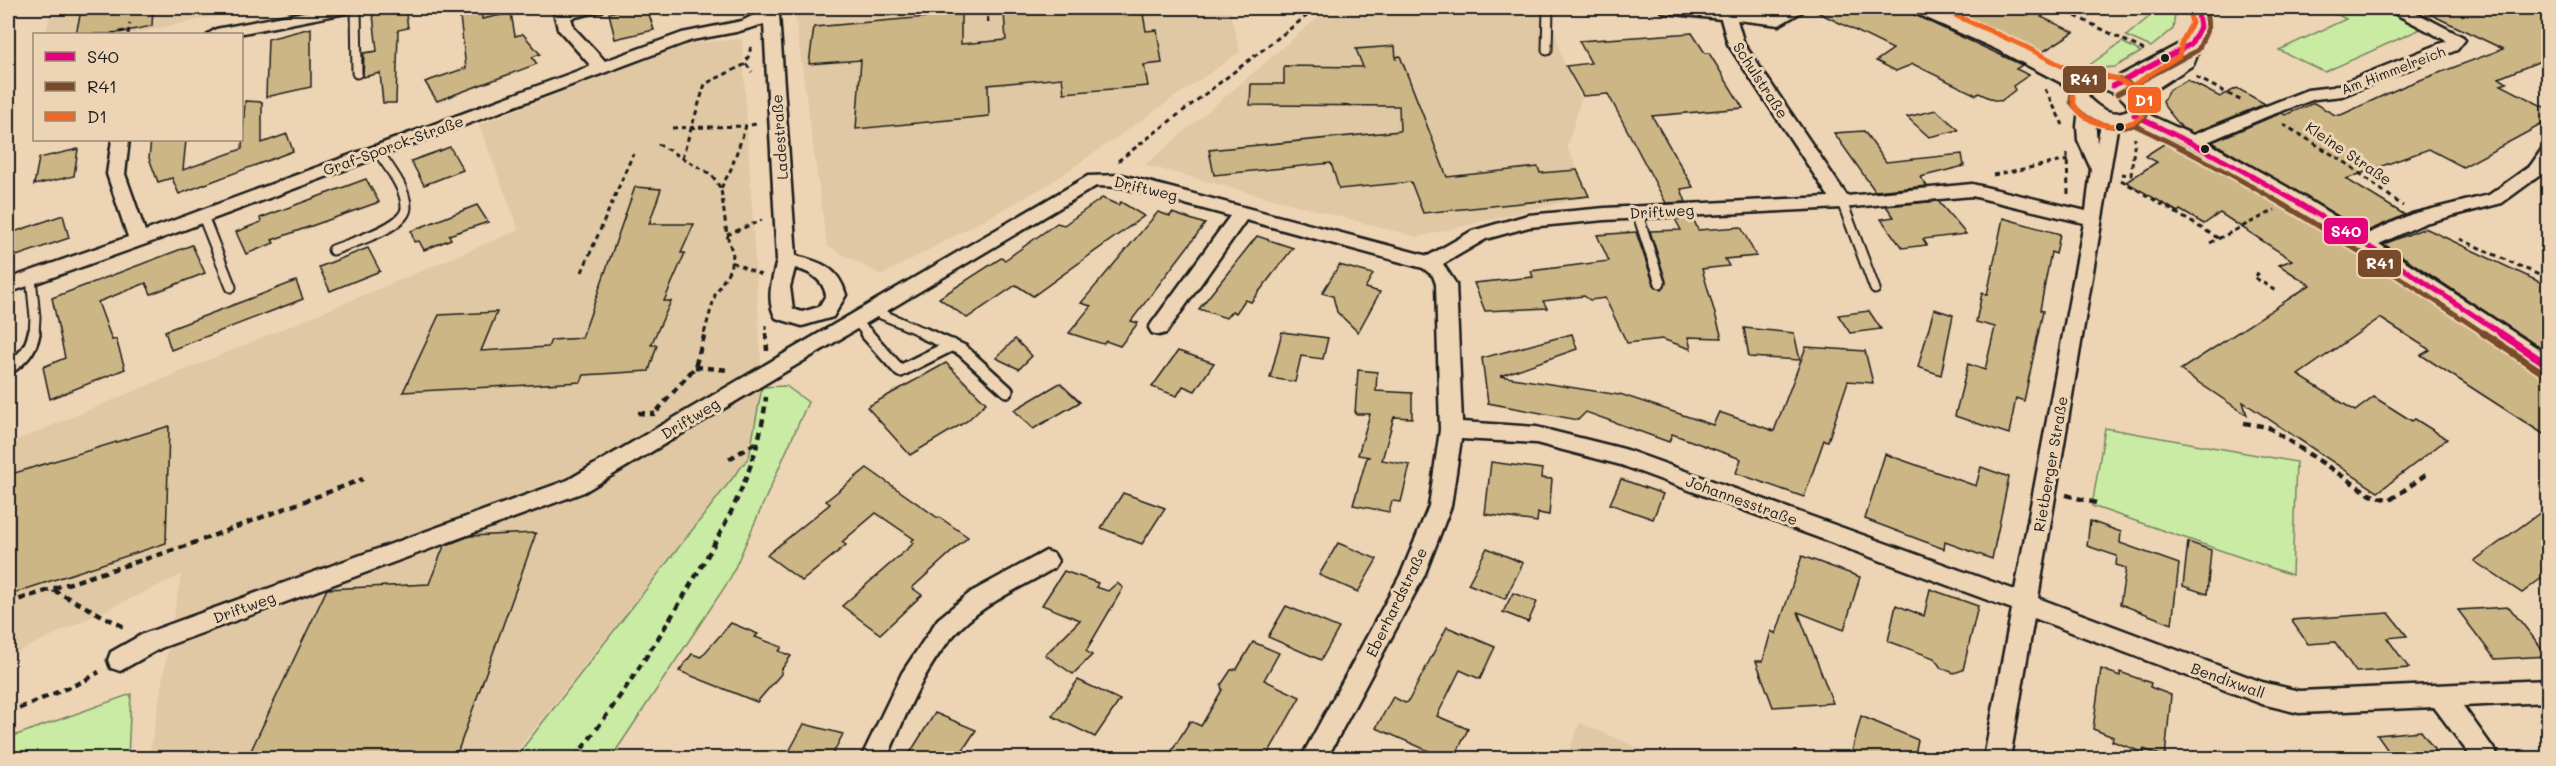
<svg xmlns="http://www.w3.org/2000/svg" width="2556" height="766" viewBox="0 0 2556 766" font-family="Mali,sans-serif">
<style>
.built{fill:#dfc8a3}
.green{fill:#caeba3;stroke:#738460;stroke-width:1.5}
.building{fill:#cdb686;stroke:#1c1c1c;stroke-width:1.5}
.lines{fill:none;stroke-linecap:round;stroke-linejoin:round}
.lane-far1-casing{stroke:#1c1c1c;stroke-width:13}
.lane-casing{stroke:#1c1c1c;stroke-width:16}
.street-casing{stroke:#1c1c1c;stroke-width:5}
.path-far1{stroke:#1c1c1c;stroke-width:3;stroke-dasharray:5 4;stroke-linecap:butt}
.path{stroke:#1c1c1c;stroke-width:4.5;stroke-dasharray:7 5;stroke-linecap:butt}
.lane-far1{stroke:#edd4b4;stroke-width:9}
.lane{stroke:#edd4b4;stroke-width:11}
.street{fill:#edd4b4;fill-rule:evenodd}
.bus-1-far1-casing{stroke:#edd4b4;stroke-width:9}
.bus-1-casing{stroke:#edd4b4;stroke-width:11}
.bus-2-far1-casing{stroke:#edd4b4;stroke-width:9}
.bus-2-casing{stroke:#edd4b4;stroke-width:11}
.bus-3-casing{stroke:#edd4b4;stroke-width:9}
.bus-1-far1{stroke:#e5007d;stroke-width:5}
.bus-1{stroke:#e5007d;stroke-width:7}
.bus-2-far1{stroke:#7a4b2a;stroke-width:5}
.bus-2{stroke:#7a4b2a;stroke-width:7}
.bus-3{stroke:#f26522;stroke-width:5}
.bus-dot{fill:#1c1c1c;stroke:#edd4b4;stroke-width:2}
.labels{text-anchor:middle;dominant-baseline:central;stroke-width:6;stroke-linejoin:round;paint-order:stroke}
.far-street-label{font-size:14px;fill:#1c1c1c;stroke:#edd4b4}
.street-label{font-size:15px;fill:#1c1c1c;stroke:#edd4b4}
.line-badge{stroke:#edd4b4;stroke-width:2}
.badge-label{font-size:16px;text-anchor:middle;font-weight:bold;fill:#fff}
</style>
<rect width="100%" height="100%" fill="#edd4b4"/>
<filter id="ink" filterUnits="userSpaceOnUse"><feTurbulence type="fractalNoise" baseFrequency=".0167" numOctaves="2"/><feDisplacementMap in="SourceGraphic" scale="12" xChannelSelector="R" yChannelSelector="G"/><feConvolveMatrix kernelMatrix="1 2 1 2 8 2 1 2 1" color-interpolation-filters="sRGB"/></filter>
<g filter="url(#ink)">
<g class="built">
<polygon points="51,8 245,8 245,10 131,34 46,34"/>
<polygon points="794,8 1229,8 1240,52 1046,186 882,275 827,246"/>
<polygon points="1329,8 1549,8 1564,65 1581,99 1567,147 1590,196 1417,237 1145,165"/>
<polygon points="742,39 762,381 749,457 511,758 149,758 181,575 8,656 8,444 519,230 479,125 599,77 694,43"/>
<polygon points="1580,723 1662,758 1566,758"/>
</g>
<g class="green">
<polygon points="2160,8 2172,8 2175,13 2173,29 2151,47 2126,36"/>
<polygon points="2325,8 2382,8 2423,28 2325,72 2279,50 2346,19"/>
<polygon points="2122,42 2141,52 2115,67 2084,69"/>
<polygon points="786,386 808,402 730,579 611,758 515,758 749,457 762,387"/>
<polygon points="2105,428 2296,462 2292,575 2092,506"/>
<polygon points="131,694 128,758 8,758 8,738"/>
</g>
<g class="building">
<polygon points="89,8 153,8 152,26 112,34 76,34 81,11 89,10"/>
<polygon points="405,8 408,28 398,30 396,103 383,103 380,73 363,77 364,53 377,51 373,14"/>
<polygon points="459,8 481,8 482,19 511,13 515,36 523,34 540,54 532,57 537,64 437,101 425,82 466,68"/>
<polygon points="632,8 647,8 654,30 615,39 609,13"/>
<polygon points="1029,8 1142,8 1146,31 1157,30 1162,63 1144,65 1148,86 1064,93 1062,78 988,85 989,116 856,129 861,60 809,64 814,27 961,14 961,44 1006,40 1004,13 1030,11"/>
<polygon points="1809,8 1907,8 1910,13 2022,65 2016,69 2029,75 2013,86 2015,90 2001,101 1994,100 1979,93 1976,95 1913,64 1896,71 1876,61 1893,49"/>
<polygon points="1934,8 2055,8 2041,17 2074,32 2038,55"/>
<polygon points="2417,8 2548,8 2548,58 2499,78 2507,83 2501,85 2548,109 2548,121 2463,167 2429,149 2346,179 2405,215 2365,232 2212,142 2269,118 2282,113 2285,115 2314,103 2335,115 2341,115 2404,86 2503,49"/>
<polygon points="311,28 311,87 266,97 268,39"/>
<polygon points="1692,33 1705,53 1709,53 1743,108 1652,116 1693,187 1681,189 1686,202 1666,203 1608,94 1583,96 1566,66 1591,63 1579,41"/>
<polygon points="1395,46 1396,60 1396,57 1400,56 1447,177 1538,167 1540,173 1577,170 1589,196 1423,213 1411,182 1339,189 1331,163 1214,175 1209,150 1400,131 1399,106 1250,105 1251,84 1284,84 1284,66 1363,67 1356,49"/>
<polygon points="2187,80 2220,97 2237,88 2265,104 2193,133 2182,128 2165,107 2163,101 2169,90"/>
<polygon points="245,101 262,102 262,143 287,134 293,151 179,194 172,178 158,182 149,158 151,140 186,140 183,170 242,149"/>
<polygon points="1936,110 1959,130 1929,137 1907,117"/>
<polygon points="1864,131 1886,162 1962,154 1964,166 1920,177 1927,186 1875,191 1834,133"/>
<polygon points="2170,140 2274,197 2540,372 2548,374 2548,437 2421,355 2430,350 2380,318 2298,375 2355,411 2374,397 2412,421 2415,419 2447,439 2378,492 2243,402 2247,415 2180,370 2310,285 2279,265 2292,260 2220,213 2204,224 2180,210 2178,212 2126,182 2157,162 2145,156"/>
<polygon points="450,147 463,170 424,185 411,161"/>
<polygon points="78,149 74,176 34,185 39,158"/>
<polygon points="366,179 379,202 272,240 274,243 246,254 236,232 261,222 260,218"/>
<polygon points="635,187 661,189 649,224 694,224 681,253 685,253 664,301 671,301 651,345 657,345 649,371 584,375 581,382 403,392 439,315 497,312 481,351 548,347 551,340 582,338"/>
<polygon points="1102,198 1118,205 1121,202 1144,216 1033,296 1016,285 967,318 939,298 1001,258 1005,260 1057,223 1064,225"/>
<polygon points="1938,201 1966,234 1923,239 1927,245 1902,248 1881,219 1894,217 1886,206"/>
<polygon points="477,205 488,222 449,235 451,239 424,250 419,241 414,242 411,231"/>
<polygon points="1158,212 1170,216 1172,213 1205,224 1131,321 1138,323 1120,346 1106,341 1103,344 1069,333 1091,306 1081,303"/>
<polygon points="63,215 69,238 8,259 8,234"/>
<polygon points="1693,218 1698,230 1741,227 1756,256 1725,259 1729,266 1702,269 1722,338 1688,337 1691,349 1662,339 1627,343 1605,298 1590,300 1584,296 1543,301 1547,308 1485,311 1474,283 1533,277 1531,271 1609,261 1597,235 1636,232 1654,285 1662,290 1665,287 1666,281 1650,231 1681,230 1675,219"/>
<polygon points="2003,218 2060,234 2056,254 2051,252 2040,310 2043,311 2024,401 2016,398 2009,434 1955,416 1968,364 1985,370 1995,327 1976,322 1982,293 1987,295"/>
<polygon points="2425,228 2548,286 2548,353 2384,244"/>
<polygon points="1257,236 1293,248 1251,302 1245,300 1236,313 1232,311 1226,318 1199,309"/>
<polygon points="192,245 205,273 151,294 146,283 98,302 112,340 116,339 125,369 50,399 43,367 65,358 52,298"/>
<polygon points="368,248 380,271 330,291 319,267"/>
<polygon points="1339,265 1373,274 1365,288 1380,292 1358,332 1337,312 1333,296 1322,293"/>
<polygon points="296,281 303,299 171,350 165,331"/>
<polygon points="1934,309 1953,315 1941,375 1918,367"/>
<polygon points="1869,311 1881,329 1850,333 1838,315"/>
<polygon points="1744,328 1794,333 1800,360 1749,357"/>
<polygon points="1282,332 1328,338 1323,359 1301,356 1295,382 1270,378"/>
<polygon points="1572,334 1577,349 1500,376 1619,395 1620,394 1713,425 1719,412 1774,431 1806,347 1865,351 1873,383 1848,381 1828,441 1824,440 1804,497 1736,473 1741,459 1672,434 1669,442 1586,412 1578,420 1488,403 1482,358"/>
<polygon points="1015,339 1032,356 1019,369 996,358"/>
<polygon points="1178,351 1214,363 1195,391 1183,386 1177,396 1152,387"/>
<polygon points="946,363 986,403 967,421 910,455 867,407"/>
<polygon points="1358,370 1377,372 1376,391 1412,393 1412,418 1394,417 1382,460 1410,465 1401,502 1392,501 1389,512 1353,505 1367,457 1370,457 1358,455 1370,414 1355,414"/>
<polygon points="1060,383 1080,402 1033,429 1014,410"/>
<polygon points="169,426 166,543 8,595 8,475"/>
<polygon points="1885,454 1976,486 1981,467 2009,477 1992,559 1945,542 1944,549 1865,519"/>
<polygon points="1491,462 1542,469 1541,478 1552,479 1549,515 1538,513 1537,522 1485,514"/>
<polygon points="867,468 938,518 939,517 968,537 912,588 922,595 880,634 842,606 914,543 911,541 914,539 876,513 842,542 846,545 802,581 767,555 830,504 826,501"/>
<polygon points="1621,479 1663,494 1653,519 1610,504"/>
<polygon points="1123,493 1165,508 1142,544 1101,528"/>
<polygon points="2548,507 2548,573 2522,593 2474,561"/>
<polygon points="2090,521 2121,532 2120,543 2179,564 2172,624 2120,604 2126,568 2116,565 2117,556 2087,546"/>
<polygon points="536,533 455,759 247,759 327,589 429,584 444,546 470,536"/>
<polygon points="2188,542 2211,550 2207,594 2183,586"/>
<polygon points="1338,543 1377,559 1358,592 1319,575"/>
<polygon points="1487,548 1523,563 1505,599 1468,584"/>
<polygon points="1802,556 1860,577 1844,630 1798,612 1833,703 1773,707 1756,661 1763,661 1771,631 1776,634"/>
<polygon points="1064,571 1098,583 1096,587 1108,591 1117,583 1123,588 1086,651 1092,655 1073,674 1045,655 1080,620 1042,605"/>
<polygon points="1930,589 1978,606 1963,670 1954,673 1941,668 1934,658 1888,641 1896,605 1924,616"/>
<polygon points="1513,593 1537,602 1528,622 1503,612"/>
<polygon points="1286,606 1339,628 1321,660 1268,637"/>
<polygon points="2509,607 2548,656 2495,659 2458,610"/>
<polygon points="2389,613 2407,636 2387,638 2409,668 2356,672 2335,642 2308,644 2291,620"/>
<polygon points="731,623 758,634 755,637 782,647 779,651 791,656 781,670 781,674 757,702 679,671 692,654 701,657"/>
<polygon points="1447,627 1495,647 1480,679 1460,670 1437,716 1468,729 1455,757 1438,755 1376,728 1393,697 1405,703 1408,702"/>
<polygon points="1253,642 1279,653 1264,680 1300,697 1265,759 1167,759 1190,721 1201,726 1222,690 1221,685 1231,670 1237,669"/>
<polygon points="2101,669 2120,676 2120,672 2151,683 2150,687 2171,695 2165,757 2144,749 2144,753 2112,741 2113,737 2093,729"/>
<polygon points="1078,680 1120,700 1095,737 1052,716"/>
<polygon points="935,713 976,730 957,759 906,759"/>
<polygon points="1861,716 1918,740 1914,759 1850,759"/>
<polygon points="804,724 843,734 830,759 785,759"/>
<polygon points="2421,731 2441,759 2394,759 2377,735"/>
</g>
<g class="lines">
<defs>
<g id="lane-far1">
<polyline points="356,8 357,73"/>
<polyline points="1547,50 1548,8"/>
<polyline points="1842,202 1875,289"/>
<polyline points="1637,212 1660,283"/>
<polyline points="203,216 231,287"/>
<path d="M333,250C350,243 408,227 406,206C405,186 388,167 378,151"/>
<polyline points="31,278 35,317 34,334"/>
<polyline points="872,310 927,334"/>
<polyline points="855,320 868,334"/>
</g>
<g id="lane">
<polyline points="866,333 900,371 952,345"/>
<polyline points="923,333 962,350 1007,391"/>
<path d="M8,369C22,359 31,350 34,333"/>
</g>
<g id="street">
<polygon points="325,8 354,8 346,13 238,34 208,34 216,29"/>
<path d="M553,8H604L602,11L571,18L574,28L605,61L682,33L742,21L768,8H786L779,15L796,256C821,262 839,268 846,295L833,317L802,326L776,318C765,300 773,278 777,260L764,24L736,32L692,40L146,244L8,293V279L128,237L107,174L112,140H129L125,174L145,231L591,66L558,29ZM795,268C810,272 823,279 826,295L819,307L802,312L793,309L790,287Z"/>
<path d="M1657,8H1705L1776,15L1787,8H1805L1803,11L1779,25L1737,20L1744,44L1847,196L1972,184L2086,211L2091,169L2078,140L2077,126L2079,109L2071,99L2073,89L1996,49L1911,11L1909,8H1929L1944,14L2028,52L2087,83L2099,79L2110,81L2185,41L2192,27L2189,8H2205L2208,27L2193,65L2142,98L2147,111L2145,113L2193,135L2307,90L2333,87L2447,41L2390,11L2388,8H2407L2463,37L2465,40L2457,50L2342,96L2315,99L2268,116L2207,142L2287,187L2365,235L2412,214L2489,195L2531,165L2542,149L2548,148V165L2543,173L2502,203L2425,223L2379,244L2548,355V372L2541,370L2275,195L2187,145L2132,121L2118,123L2038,598L2262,682L2299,691L2548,680V702L2463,706L2500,758H2472L2434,707L2299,713L2262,704L2034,618L2010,758H1984L2012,609L1621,465L1536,443L1461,439L1451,506L1424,576L1327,758H1301L1401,574L1429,506L1440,430L1436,284L1433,276L1423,268L1246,220L1166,333L1159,335L1152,333L1149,328L1152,323L1230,216L1122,187L1096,186L584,492L161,648L120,671L111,668L108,660L111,652L143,634L568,480L1088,176L1122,175L1428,256L1472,231L1528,215L1605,208L1829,197L1728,44L1721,19L1665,13ZM2180,57L2132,90L2126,86ZM2101,89C2112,91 2126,97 2129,109C2115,118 2099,109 2089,98L2088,94ZM2095,118L2102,120L2097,143ZM1972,196L2084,223L2015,590L1624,449L1536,427L1462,422L1456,284L1443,264L1486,239L1529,227L1605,220L1842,208Z"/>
<path d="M1046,551L1054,554L1058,561L1054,568C1026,585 993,599 968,621C928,656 908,711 887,758H861L902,673L938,619L971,592Z"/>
</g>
</defs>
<use href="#lane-far1" class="lane-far1-casing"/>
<use href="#lane" class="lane-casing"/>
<use href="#street" class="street-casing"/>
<g class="path-far1">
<polyline points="885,8 885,15 971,8"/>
<polyline points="987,8 988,24"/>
<polyline points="2059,8 2144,50"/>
<polyline points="111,34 129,30"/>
<polyline points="128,34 130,23"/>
<polyline points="751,47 746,64 752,72"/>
<polyline points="2196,77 2242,101"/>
<polyline points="2045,89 2063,125"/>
<polyline points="2283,124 2346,163 2403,206"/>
<polyline points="672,128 746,126"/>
<polyline points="658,144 712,175 721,189 727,235 733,255 730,269 715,295 704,334"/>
<polyline points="2067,153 2068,194"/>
<polyline points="682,158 705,84 746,64"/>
<polyline points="1118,161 1317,8"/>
<polyline points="2121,174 2131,175 2135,138"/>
<polyline points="1993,175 2069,160"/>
<polyline points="2121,180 2218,238"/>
<polyline points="721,188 731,169 746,126 756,124"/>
<polyline points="727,235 762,220"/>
<polyline points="2460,239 2548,279"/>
<polyline points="2210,243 2275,210"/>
<polyline points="732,262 761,275"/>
<polyline points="582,272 633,154"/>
<polyline points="2256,273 2258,274 2254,277 2277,292"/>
<polyline points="766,325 766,334"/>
</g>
<g class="path">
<polyline points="766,333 767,351"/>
<polyline points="695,367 730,370"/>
<polyline points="657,411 695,367 705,333"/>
<polyline points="638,413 655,414"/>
<polyline points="2244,423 2268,427 2371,495 2390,500 2426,475"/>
<polyline points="729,459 759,441"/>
<polyline points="2066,495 2096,503"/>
<polyline points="53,590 126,628"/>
<polyline points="8,603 186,546 363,479"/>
<polyline points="8,713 84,681 99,672"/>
<path d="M575,758C615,706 651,651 685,594C722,532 759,470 766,397"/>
</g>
<use href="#lane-far1" class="lane-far1"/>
<use href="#lane" class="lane"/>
<use href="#street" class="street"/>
<defs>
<g id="bus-1-far1">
<polyline points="2113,86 2191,44 2200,27 2197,8"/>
<path d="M2134,115C2264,176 2383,254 2502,334"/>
</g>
<polyline id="bus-1" points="2500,333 2548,365"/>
<g id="bus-2-far1">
<polyline points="2117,94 2198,50 2208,28 2206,8"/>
<path d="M2130,123C2256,182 2370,257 2485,334"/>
<path d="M2131,126C2106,129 2086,122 2071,102L2072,86C2100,69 2147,76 2146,116L2135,124"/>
</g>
<polyline id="bus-2" points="2483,333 2543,373"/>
<g id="bus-3">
<polyline points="1939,8 2026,47 2088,80"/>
<path d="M2096,76L2076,83L2072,87C2073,93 2072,101 2075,106C2089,130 2136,134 2148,108C2138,87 2123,79 2100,75"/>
<polyline points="2127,89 2179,56 2182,42 2192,23 2189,11"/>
</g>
</defs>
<use href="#bus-1-far1" class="bus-1-far1-casing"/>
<use href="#bus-1" class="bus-1-casing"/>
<use href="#bus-2-far1" class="bus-2-far1-casing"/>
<use href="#bus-2" class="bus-2-casing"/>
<use href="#bus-3" class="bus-3-casing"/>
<use href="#bus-1-far1" class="bus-1-far1"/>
<use href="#bus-1" class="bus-1"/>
<use href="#bus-2-far1" class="bus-2-far1"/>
<use href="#bus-2" class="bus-2"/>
<use href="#bus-3" class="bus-3"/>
</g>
</g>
<g class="bus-dot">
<circle cx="2165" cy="58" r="5"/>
<circle cx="2120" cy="127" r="5"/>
<circle cx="2205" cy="149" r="5"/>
</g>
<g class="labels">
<g class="far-street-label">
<text transform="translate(2393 70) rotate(-21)">Am Himmelreich</text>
</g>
<g class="street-label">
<text transform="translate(1761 80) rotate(57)">Schulstraße</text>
<text transform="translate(779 137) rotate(-94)">Ladestraße</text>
<text transform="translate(393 145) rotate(-20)">Graf-Sporck-Straße</text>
<text transform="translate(2349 153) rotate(34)">Kleine Straße</text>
<text transform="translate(1146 188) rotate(13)">Driftweg</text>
<text transform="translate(1662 211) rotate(-3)">Driftweg</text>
<text transform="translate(690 418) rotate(-31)">Driftweg</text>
<text transform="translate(2050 464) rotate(-80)">Rietberger Straße</text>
<text transform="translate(1742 500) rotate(20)">Johannesstraße</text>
<text transform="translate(1396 602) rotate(-64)">Eberhardstraße</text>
<text transform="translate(244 607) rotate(-20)">Driftweg</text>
<text transform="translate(2228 680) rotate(20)">Bendixwall</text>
</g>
</g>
<g class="line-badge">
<rect x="2062" y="65" width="45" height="29" rx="6" fill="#7a4b2a"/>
<rect x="2127" y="86" width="35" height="28" rx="6" fill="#f26522"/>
<rect x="2323" y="217" width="46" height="28" rx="6" fill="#e5007d"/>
<rect x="2357" y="249" width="45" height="29" rx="6" fill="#7a4b2a"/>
</g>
<g class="badge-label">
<text x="2084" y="85">R41</text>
<text x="2144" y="106">D1</text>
<text x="2346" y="237">S40</text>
<text x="2380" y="269">R41</text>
</g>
<rect width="2556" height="766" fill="none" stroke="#edd4b4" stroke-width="30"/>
<rect x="15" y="15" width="2526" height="736" fill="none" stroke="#1c1c1c" stroke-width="2" filter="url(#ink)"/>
<rect x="33" y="33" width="210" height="108" fill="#edd4b4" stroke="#998a77" stroke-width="1.5"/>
<rect x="45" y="52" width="30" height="9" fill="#e5007d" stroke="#998a77" stroke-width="1.5"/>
<text x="87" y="63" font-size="18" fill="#1c1c1c">S40</text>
<rect x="45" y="82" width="30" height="9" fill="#7a4b2a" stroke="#998a77" stroke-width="1.5"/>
<text x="87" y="93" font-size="18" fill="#1c1c1c">R41</text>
<rect x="45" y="112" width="30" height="9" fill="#f26522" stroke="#998a77" stroke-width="1.5"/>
<text x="87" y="123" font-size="18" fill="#1c1c1c">D1</text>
</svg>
